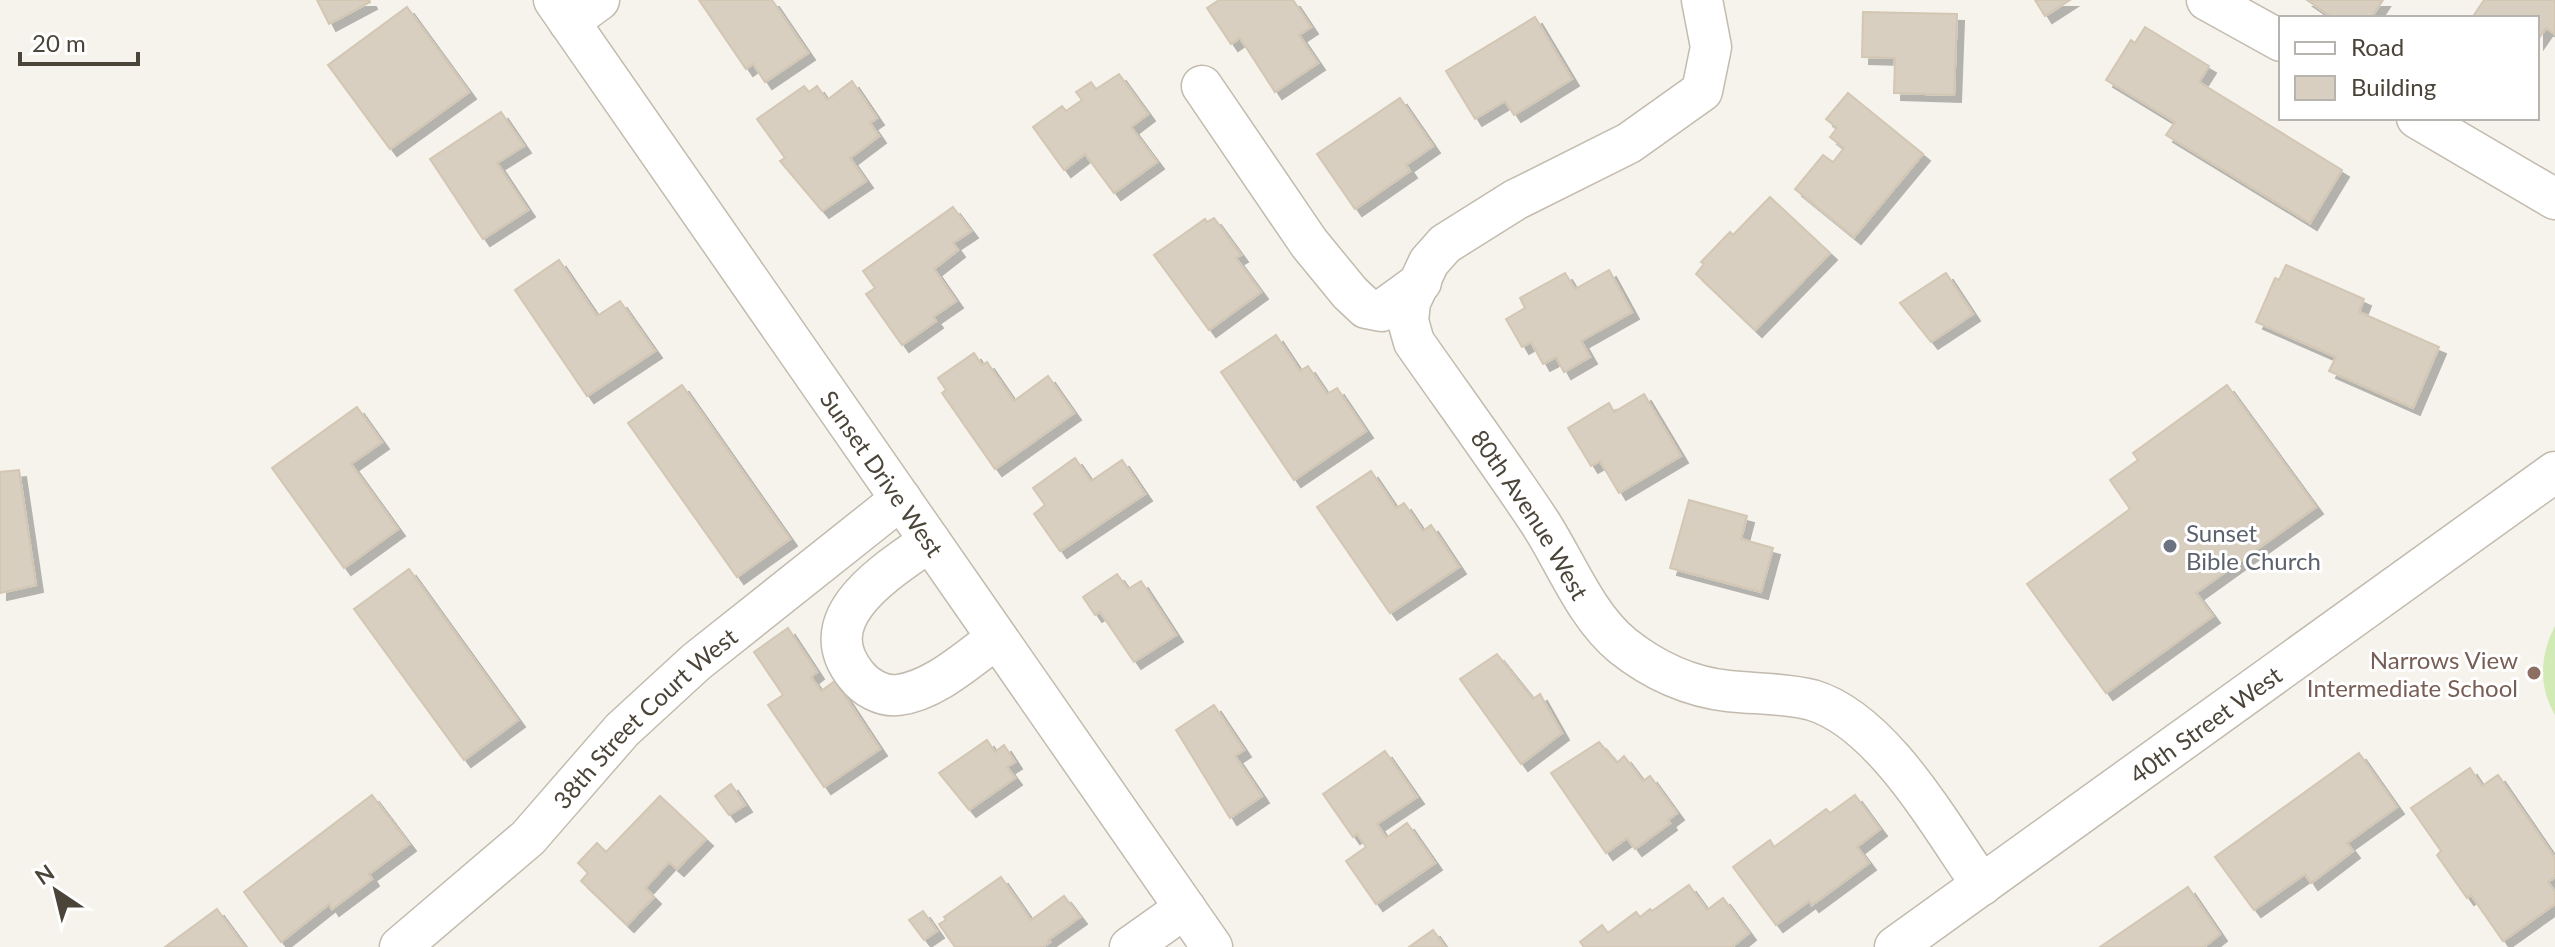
<svg xmlns="http://www.w3.org/2000/svg" width="2555" height="947" viewBox="0 0 2555 947" font-family="Lato,sans-serif">
<style>
.pitch{fill:#d2eab5}
.building{fill:#d8cfc1;stroke:#d3c7b4;stroke-width:2;filter:url(#shadow)}
.lines{fill:none;stroke-linecap:round;stroke-linejoin:round}
.minor-casing{stroke:#c2bbae;stroke-width:43}
.minor{stroke:#fff;stroke-width:40}
.worship-dot{fill:#6b7280;stroke:#fff;stroke-width:3}
.education-dot{fill:#8d6e63;stroke:#fff;stroke-width:3}
.labels{text-anchor:middle;dominant-baseline:central;stroke-width:6;stroke-linejoin:round;paint-order:stroke}
.street-label{font-size:24px;fill:#4b4439;stroke:#fff}
.worship-label{font-size:24px;fill:#5b616d;stroke:#fff;text-anchor:start}
.education-label{font-size:24px;fill:#785e54;stroke:#fff;text-anchor:end}
</style>
<defs>
<filter id="shadow"><feDropShadow dx="7" dy="7" stdDeviation="0" flood-color="#0004"/></filter>
</defs>
<rect width="100%" height="100%" fill="#f6f3ec"/>
<path class="pitch" d="M2555,626V715C2538,686 2540,655 2555,626Z"/>
<g class="building">
<polygon points="317,0 369,0 370,2 329,24"/>
<polygon points="699,0 772,0 808,53 765,82 753,64 746,69"/>
<polygon points="1219,0 1293,0 1311,27 1299,35 1318,63 1275,92 1240,38 1231,44 1207,8"/>
<polygon points="2035,0 2070,0 2045,16"/>
<polygon points="2307,0 2383,0 2371,18 2333,18"/>
<polygon points="2484,0 2555,0 2555,34 2546,28 2537,41 2537,18 2472,18"/>
<polygon points="407,7 469,92 390,149 328,65"/>
<polygon points="1863,12 1957,14 1954,95 1894,93 1895,58 1862,57"/>
<polygon points="1535,17 1572,79 1514,115 1505,101 1475,119 1446,71"/>
<polygon points="2145,27 2209,66 2199,82 2342,170 2310,223 2166,135 2175,122 2106,80 2131,40 2135,43"/>
<polygon points="1119,74 1148,114 1131,127 1157,162 1114,193 1085,154 1064,170 1033,127 1062,106 1066,111 1082,100 1076,92 1091,82 1096,89"/>
<polygon points="852,81 877,118 870,123 879,136 850,158 866,181 822,211 780,161 785,158 757,119 804,86 809,92 817,86 827,100"/>
<polygon points="1848,93 1923,154 1854,237 1795,189 1823,155 1833,162 1844,148 1830,137 1837,128 1826,119"/>
<polygon points="1400,98 1433,146 1406,165 1410,171 1355,209 1317,154"/>
<polygon points="501,112 524,146 497,163 528,210 483,239 430,159"/>
<polygon points="1770,197 1830,253 1755,330 1696,274 1704,264 1701,262 1730,232 1733,235"/>
<polygon points="953,207 971,231 953,243 958,250 934,269 956,301 933,317 936,321 902,345 866,294 875,288 863,271"/>
<polygon points="1214,218 1241,255 1236,258 1261,292 1209,330 1154,255 1205,219 1207,222"/>
<polygon points="559,260 597,316 620,301 655,351 587,396 515,290"/>
<polygon points="2286,265 2364,299 2359,312 2439,347 2413,408 2329,371 2336,357 2256,322 2275,278 2279,280"/>
<polygon points="1609,270 1632,312 1581,341 1590,357 1564,372 1556,357 1543,364 1531,342 1522,347 1506,319 1525,308 1520,298 1565,273 1575,289"/>
<polygon points="1946,273 1973,314 1931,342 1900,303"/>
<polygon points="1276,335 1300,371 1308,366 1327,394 1337,388 1366,431 1294,480 1221,372"/>
<polygon points="974,353 982,365 987,362 1014,401 1048,376 1074,413 995,469 942,393 946,390 938,378"/>
<polygon points="682,385 790,539 737,577 628,423"/>
<polygon points="2227,385 2316,507 2196,593 2213,616 2106,693 2027,584 2130,509 2110,480 2138,460 2133,453"/>
<polygon points="1644,394 1681,456 1619,493 1600,461 1591,466 1568,428 1609,403 1614,412"/>
<polygon points="357,407 382,442 351,464 398,529 344,568 272,468"/>
<polygon points="1075,458 1091,481 1122,460 1145,494 1060,551 1034,514 1045,505 1033,488"/>
<polygon points="19,470 36,585 0,593 0,472"/>
<polygon points="1371,471 1396,508 1404,503 1423,531 1431,525 1459,567 1390,613 1317,507"/>
<polygon points="1689,500 1747,516 1741,539 1773,548 1761,592 1670,568"/>
<polygon points="409,569 518,720 464,760 354,609"/>
<polygon points="1117,574 1128,589 1141,581 1176,635 1134,662 1100,612 1095,615 1083,597"/>
<polygon points="788,628 817,672 811,677 821,691 835,681 880,749 824,787 768,705 783,695 754,652"/>
<polygon points="1497,654 1533,699 1540,694 1562,733 1521,764 1460,679"/>
<polygon points="1214,705 1244,750 1235,756 1262,796 1230,818 1176,730"/>
<polygon points="987,740 995,752 1004,745 1015,762 1007,767 1015,778 969,810 939,773"/>
<polygon points="1599,742 1617,763 1624,756 1643,781 1650,776 1677,813 1668,820 1670,823 1635,849 1627,838 1606,853 1551,773"/>
<polygon points="1385,751 1417,797 1377,824 1386,838 1407,823 1435,863 1376,904 1346,861 1366,847 1357,834 1353,837 1323,794"/>
<polygon points="2359,753 2397,807 2347,843 2353,851 2311,883 2305,874 2254,910 2215,857"/>
<polygon points="2470,768 2482,786 2498,775 2555,858 2555,877 2548,882 2555,892 2555,904 2503,941 2471,895 2467,898 2437,855 2441,851 2411,808"/>
<polygon points="731,784 745,805 729,815 715,796"/>
<polygon points="372,795 409,844 369,874 372,879 332,909 329,904 281,942 244,892"/>
<polygon points="1855,795 1880,829 1857,847 1869,863 1812,905 1809,901 1776,925 1733,867 1770,840 1774,847 1826,809 1830,813"/>
<polygon points="660,796 706,839 677,869 669,862 645,888 654,897 627,925 581,881 588,873 578,863 597,843 606,852"/>
<polygon points="1001,877 1031,920 1064,896 1080,917 1048,940 1050,942 1043,947 955,947 939,924 946,920 944,917"/>
<polygon points="1689,885 1707,910 1723,898 1749,933 1732,947 1584,947 1580,942 1602,925 1608,933 1636,912 1640,917 1650,909 1652,911"/>
<polygon points="2188,887 2220,934 2204,947 2100,947"/>
<polygon points="217,909 245,947 165,947"/>
<polygon points="923,911 937,931 924,940 909,920"/>
<polygon points="1433,930 1445,947 1409,947"/>
</g>
<g class="lines">
<defs>
<g id="minor">
<path id="s1" d="M554,0L1212,947"/>
<path id="s2" d="M1702,0L1711,47L1702,91L1629,143L1515,200L1445,244L1429,262L1410,302L1408,321L1414,342C1456,402 1499,461 1539,521C1566,562 1585,615 1623,646C1653,670 1690,687 1728,691C1755,694 1785,693 1812,700C1883,721 1941,827 1982,885"/>
<polyline points="2207,0 2281,41"/>
<polyline points="569,22 599,0"/>
<polyline points="1202,86 1309,243 1350,293 1366,308 1381,311 1421,282"/>
<polyline points="2417,118 2555,199"/>
<path d="M930,541C889,570 809,617 856,675C865,687 882,697 898,695C934,691 969,658 997,638"/>
<path id="s3" d="M400,947L528,838L622,730L696,662L901,499"/>
<polyline points="1130,947 1185,908"/>
<path id="s4" d="M1895,947L2555,472"/>
</g>
</defs>
<use href="#minor" class="minor-casing"/>
<use href="#minor" class="minor"/>
</g>
<circle class="worship-dot" cx="2170" cy="546" r="8"/>
<circle class="education-dot" cx="2534" cy="673" r="8"/>
<g class="labels">
<g class="street-label">
<text stroke="none"><textPath href="#s1" startOffset="576">Sunset Drive West</textPath></text>
<text stroke="none"><textPath href="#s2" startOffset="710">80th Avenue West</textPath></text>
<text stroke="none"><textPath href="#s3" startOffset="336">38th Street Court West</textPath></text>
<text stroke="none"><textPath href="#s4" startOffset="382">40th Street West</textPath></text>
</g>
<g class="worship-label">
<text x="2186" y="532">Sunset<tspan x="2186" dy="28">Bible Church</tspan></text>
</g>
<g class="education-label">
<text x="2518" y="659">Narrows View<tspan x="2518" dy="28">Intermediate School</tspan></text>
</g>
</g>
<rect x="2279" y="16" width="260" height="104" fill="#ffffff" stroke="#b7b4b0" stroke-width="2"/>
<rect x="2295" y="42" width="40" height="12" fill="#ffffff" stroke="#b7b4b0" stroke-width="2"/>
<text x="2351" y="56" font-size="24" fill="#4b4439">Road</text>
<rect x="2295" y="76" width="40" height="24" fill="#d8cfc1" stroke="#b7b4b0" stroke-width="2"/>
<text x="2351" y="96" font-size="24" fill="#4b4439">Building</text>
<g transform="translate(56 891) rotate(325)" stroke="#ffffff" stroke-width="6" paint-order="stroke">
<path d="M0-6L14 30L0 20L-14 30Z" fill="#4b4439"/>
<text y="-12" font-size="22" font-weight="bold" text-anchor="middle" fill="#4b4439">N</text>
</g>
<path d="M20 52v12h118v-12" fill="none" stroke="#4b4439" stroke-width="4"/>
<text x="32" y="52" font-size="24" fill="#4b4439" stroke="#ffffff" stroke-width="6" paint-order="stroke">20 m</text>
</svg>
